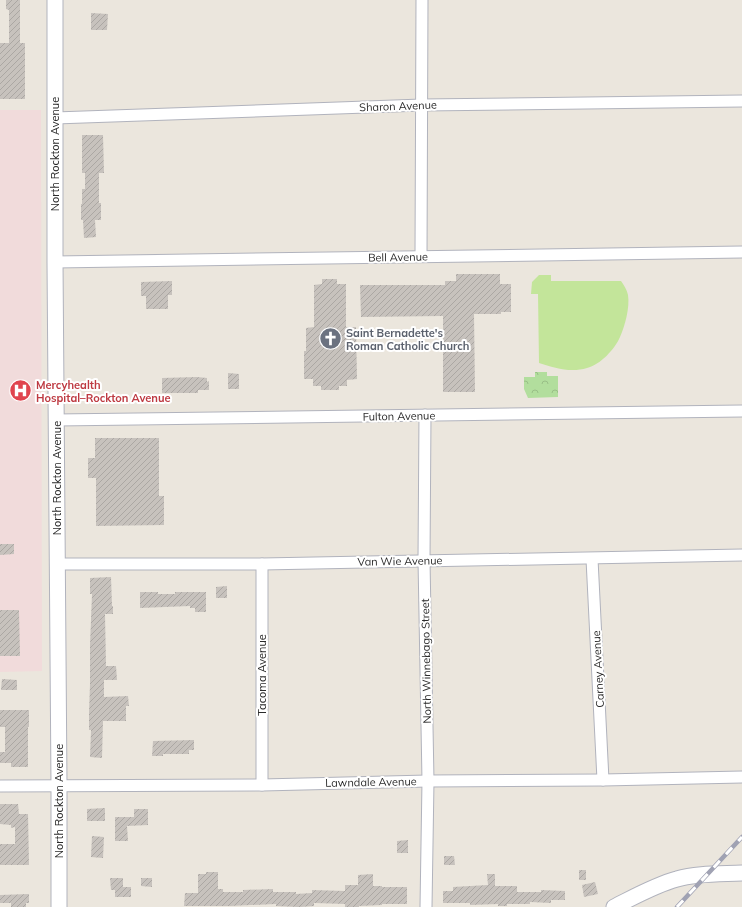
<svg xmlns="http://www.w3.org/2000/svg" width="742" height="907" viewBox="0 0 742 907" font-family="Mulish,sans-serif">
<style>
.medical{fill:#f1dbdb}
.park{fill:url(#park-crowns)}
.pitch{fill:#c3e59a}
.building{fill:url(#building-hatch)}
.lines{fill:none;stroke-linecap:round;stroke-linejoin:round}
.street-casing{stroke:#b1b3bd;stroke-width:13}
.secondary-casing{stroke:#b1b3bd;stroke-width:17}
.street{stroke:#fff;stroke-width:11}
.secondary{stroke:#fff;stroke-width:15}
.rail-casing{stroke:#a0a2b3;stroke-width:4.5}
.rail{stroke:#fff;stroke-width:3;stroke-dasharray:9;stroke-linecap:butt}
.labels{text-anchor:middle;dominant-baseline:central;stroke-width:4;stroke-linejoin:round;paint-order:stroke}
.street-label{font-size:11px;fill:#2a2a2a;stroke:#fff}
.worship-label{font-size:11px;font-weight:bold;fill:#5b616d;stroke:#fff;text-anchor:start}
.health-label{font-size:11px;font-weight:bold;fill:#be3a42;stroke:#fff;text-anchor:start}
</style>
<defs>
<pattern id="park-crowns" width="20" height="18" patternUnits="userSpaceOnUse"><rect width="20" height="18" fill="#b2de9d"/><path d="M2 6a3 3 0 1 1 6 0M12 15a3 3 0 1 1 6 0" fill="none" stroke="#99bf87"/></pattern>
<pattern id="building-hatch" width="6" height="6" patternUnits="userSpaceOnUse"><rect width="6" height="6" fill="#c7c2bd"/><path d="M-1 1l2-2M0 6l6-6M5 7l2-2" fill="none" stroke="#aba7a3"/></pattern>
</defs>
<rect width="100%" height="100%" fill="#ebe6dd"/>
<polygon class="medical" points="0,110 41,110 42,671 0,672"/>
<polygon class="park" points="535,372 547,372 547,376 558,376 558,397 528,398 524,389 524,377 535,377"/>
<path class="pitch" d="M539,275H551V281H621C624,285 627,290 628,295C630,307 625,326 620,337C615,349 600,365 587,368C571,373 554,368 539,363L538,294H531L532,282Z"/>
<g class="building">
<polygon points="6,0 20,0 20,43 25,43 25,99 0,99 0,43 9,43 9,10 6,9"/>
<polygon points="91,13 108,14 107,30 91,30"/>
<polygon points="82,135 103,135 104,173 99,173 99,203 101,203 101,220 95,220 96,237 84,238 83,220 81,220 81,204 82,204 82,189 85,189 85,173 82,173"/>
<polygon points="456,274 500,274 500,284 511,284 511,312 501,312 501,314 474,314 475,392 443,392 443,316 361,317 360,285 445,285 445,281 456,281"/>
<polygon points="322,279 337,279 337,284 346,284 346,327 356,327 357,379 347,380 347,386 339,386 339,390 321,390 321,386 313,386 313,379 304,379 304,351 306,351 306,328 314,327 314,285 322,284"/>
<polygon points="172,281 172,295 168,295 168,309 146,309 146,296 141,296 141,282"/>
<polygon points="228,373 239,374 239,389 228,389"/>
<polygon points="197,377 207,378 207,382 209,381 209,390 198,390 198,393 162,393 162,378"/>
<polygon points="95,438 159,438 159,496 164,496 164,525 96,526 96,478 88,478 88,458 95,458"/>
<polygon points="0,544 14,544 14,554 0,555"/>
<polygon points="111,577 112,606 113,606 113,614 105,614 106,666 116,666 117,680 104,680 104,697 128,696 129,706 126,706 126,721 103,721 102,758 90,757 91,730 89,730 89,713 90,684 90,645 92,594 90,594 90,578"/>
<polygon points="227,586 227,598 216,598 216,587"/>
<polygon points="140,592 158,592 158,594 175,594 175,592 206,592 206,612 195,612 195,608 190,608 190,606 140,608"/>
<polygon points="0,610 19,610 20,656 0,656"/>
<polygon points="2,679 17,680 17,690 1,690"/>
<polygon points="0,710 29,710 29,727 28,727 28,767 11,767 11,763 0,763 0,752 5,752 5,727 0,727"/>
<polygon points="194,740 194,750 189,750 189,754 163,754 163,756 152,756 153,741"/>
<polygon points="0,804 18,804 19,814 28,814 29,865 0,865 0,844 15,844 15,827 11,828 11,825 0,824"/>
<polygon points="105,808 105,821 87,821 87,809"/>
<polygon points="134,809 148,809 148,825 127,826 128,841 115,841 115,817 134,817"/>
<polygon points="92,836 104,837 103,858 91,857"/>
<polygon points="408,840 408,853 397,853 397,841"/>
<polygon points="444,856 454,856 455,865 444,865"/>
<rect x="579" y="870" width="7" height="10"/>
<polygon points="206,872 218,872 218,889 223,889 223,892 243,892 243,890 273,889 273,892 296,892 296,894 312,893 312,890 345,891 345,885 358,885 358,875 373,874 373,886 382,886 382,887 407,887 407,904 382,904 382,905 359,906 359,907 345,907 345,904 314,903 314,906 299,907 276,906 276,904 230,906 184,906 185,893 198,893 198,874 206,874"/>
<polygon points="487,874 495,874 495,886 517,886 517,892 541,892 541,890 565,891 565,900 551,900 551,903 530,902 530,904 507,904 507,906 498,906 498,904 470,905 470,903 443,903 443,891 453,891 453,887 488,885"/>
<polygon points="110,878 123,878 123,887 131,887 131,897 115,897 115,890 111,890"/>
<polygon points="141,878 152,878 152,887 141,886"/>
<polygon points="595,882 598,894 584,897 582,885"/>
<polygon points="29,894 29,903 26,903 26,907 11,907 11,903 0,903 0,895"/>
</g>
<g class="lines">
<defs>
<g id="street">
<polyline points="55,118 422,105 742,101"/>
<polyline points="421,256 422,0"/>
<polyline points="55,262 742,252"/>
<polyline points="425,415 424,560 428,781 426,907"/>
<polyline points="56,420 742,411"/>
<polyline points="592,559 603,780"/>
<polyline points="57,564 262,564 742,555"/>
<polyline points="262,564 262,785"/>
<polyline points="0,786 262,785 428,781 603,780 742,777"/>
</g>
<g id="secondary">
<polyline points="55,0 55,262 59,785 59,907"/>
<path d="M614,907C634,897 655,885 677,879C697,873 720,874 742,873"/>
</g>
</defs>
<use href="#street" class="street-casing"/>
<use href="#secondary" class="secondary-casing"/>
<use href="#street" class="street"/>
<use href="#secondary" class="secondary"/>
<defs>
<polyline id="rail" points="677,907 742,837"/>
</defs>
<use href="#rail" class="rail-casing"/>
<use href="#rail" class="rail"/>
</g>
<defs>
<symbol id="church-disc" viewBox="-11 -11 22 22"><circle r="9.5" fill="#6b7280" stroke="#fff"/><path d="M-1.2-6h2.4v3.5h3.3v2.4h-3.3V6h-2.4V-.1h-3.3v-2.4h3.3Z" fill="#fff"/></symbol>
<symbol id="hospital-disc" viewBox="-11 -11 22 22"><circle r="9.5" fill="#e0444e" stroke="#fff"/><path d="M-5-5h3v3.5h4V-5h3V5h-3V1.5h-4V5h-3Z" fill="#fff"/></symbol>
</defs>
<g fill-rule="evenodd">
<use href="#church-disc" x="318" y="326" width="25" height="25"/>
<use href="#hospital-disc" x="8" y="378" width="25" height="25"/>
</g>
<g class="labels">
<g class="street-label">
<text transform="translate(398 106) rotate(-2)">Sharon Avenue</text>
<text transform="translate(55 154) rotate(-90)">North Rockton Avenue</text>
<text transform="translate(398 257) rotate(-1)">Bell Avenue</text>
<text transform="translate(399 416) rotate(-1)">Fulton Avenue</text>
<text transform="translate(57 478) rotate(-90)">North Rockton Avenue</text>
<text transform="translate(400 561) rotate(-1)">Van Wie Avenue</text>
<text transform="translate(426 661) rotate(-91)">North Winnebago Street</text>
<text transform="translate(598 669) rotate(-93)">Carney Avenue</text>
<text transform="translate(262 675) rotate(-90)">Tacoma Avenue</text>
<text transform="translate(371 782) rotate(-1)">Lawndale Avenue</text>
<text transform="translate(59 801) rotate(-90)">North Rockton Avenue</text>
</g>
<g class="worship-label">
<text x="346" y="333">Saint Bernadette's<tspan x="346" dy="13">Roman Catholic Church</tspan></text>
</g>
<g class="health-label">
<text x="36" y="385">Mercyhealth<tspan x="36" dy="13">Hospital–Rockton Avenue</tspan></text>
</g>
</g>
</svg>
